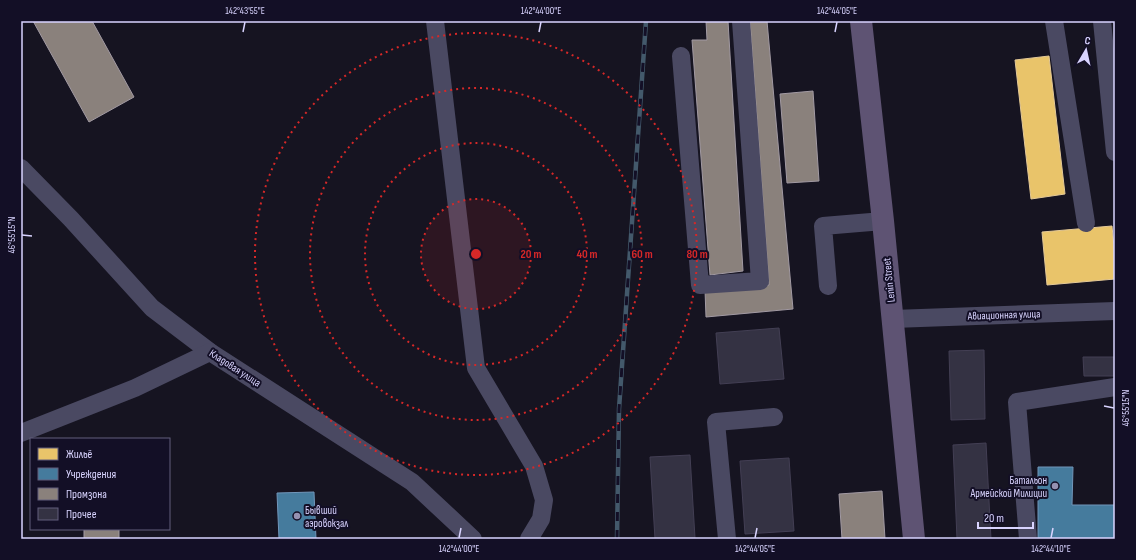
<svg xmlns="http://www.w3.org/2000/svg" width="1136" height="560" viewBox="0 0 1136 560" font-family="'Sofia Sans Condensed',sans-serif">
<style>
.homes{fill:#e9c46a;stroke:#e4c997}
.public{fill:#457b9d;stroke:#7196ba}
.industry{fill:#8a817c;stroke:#a29aa3}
.building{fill:#343243;stroke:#433f54}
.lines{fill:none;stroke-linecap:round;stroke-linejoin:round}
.minor{stroke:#4a4962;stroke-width:18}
.major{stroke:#5e5373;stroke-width:22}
.rail-casing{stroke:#43596b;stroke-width:4.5}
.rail{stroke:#130f26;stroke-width:3;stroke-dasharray:9;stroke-linecap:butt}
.ticks{fill:none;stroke:#d9d4ff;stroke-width:1.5}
.ring{fill:none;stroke:#d62828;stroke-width:2;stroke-dasharray:2 4}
.poi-dot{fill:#9591b1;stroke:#130f26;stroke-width:1.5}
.labels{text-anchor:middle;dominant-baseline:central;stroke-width:4;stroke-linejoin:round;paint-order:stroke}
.street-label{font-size:11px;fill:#d9d4ff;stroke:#130f26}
.poi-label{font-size:11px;fill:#d9d4ff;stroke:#130f26;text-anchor:end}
.centre{fill:#d62828;stroke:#130f26;stroke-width:2}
.ring-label{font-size:12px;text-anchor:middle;font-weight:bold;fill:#d62828;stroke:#130f26;stroke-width:4;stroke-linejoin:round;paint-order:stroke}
.neatline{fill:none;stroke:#d9d4ff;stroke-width:1.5}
.ticks-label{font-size:10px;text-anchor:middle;fill:#d9d4ff}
</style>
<rect width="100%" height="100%" fill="#161421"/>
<g class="homes">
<polygon points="1049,56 1065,194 1031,199 1015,60"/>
<polygon points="1112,226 1115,258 1115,279 1047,285 1042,232"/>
</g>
<g class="public">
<polygon points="1038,467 1073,467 1072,505 1115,505 1115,539 1038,539"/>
<polygon points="314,492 316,539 279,539 277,493"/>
</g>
<g class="industry">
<polygon points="33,21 92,21 134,97 89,122"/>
<polygon points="706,21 728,21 743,271 710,275 692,40 707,40"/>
<polygon points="750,21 767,21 793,309 706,317 705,290 769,285"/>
<polygon points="813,91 819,181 787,183 780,94"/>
<polygon points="882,491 885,539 842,539 839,494"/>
<rect x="84" y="529" width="35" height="10"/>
</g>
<g class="building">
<polygon points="779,328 784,379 720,384 716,333"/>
<polygon points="984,350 985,419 951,420 949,351"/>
<polygon points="1083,357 1115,357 1115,376 1084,376"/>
<polygon points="986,443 991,539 957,539 953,445"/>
<polygon points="690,455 695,538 655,539 650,457"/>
<polygon points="789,458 794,531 745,534 740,461"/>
</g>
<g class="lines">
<g class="minor">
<polyline points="435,21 476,368 534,466 544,500 541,519 529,539"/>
<polyline points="1054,21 1086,223"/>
<polyline points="1102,21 1115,152"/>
<polyline points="681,56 700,285 760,281 741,21"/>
<polyline points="21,168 71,219 152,308 210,352 412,482 473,539"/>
<polyline points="828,286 823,226 883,221"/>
<polyline points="893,319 1115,311"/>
<polyline points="21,433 135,388 210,352"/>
<polyline points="727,539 716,422 774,417"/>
<polyline points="1028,539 1017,402 1115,387"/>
</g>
<polyline class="major" points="861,21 883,221 914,539"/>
<defs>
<polyline id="rail" points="617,539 619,409 646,21"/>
</defs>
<use href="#rail" class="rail-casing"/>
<use href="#rail" class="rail"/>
</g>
<path class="ticks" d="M243,32L245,22M539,32L541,22M835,32L837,22M22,235L32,236M1104,406L1114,408M459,538L461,528M755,538L757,528M1051,538L1053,528"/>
<circle cx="476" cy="254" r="55" fill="#d62828" fill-opacity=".12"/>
<g class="ring">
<circle cx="476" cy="254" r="55"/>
<circle cx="476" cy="254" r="111"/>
<circle cx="476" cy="254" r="166"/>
<circle cx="476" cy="254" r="221"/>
</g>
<g class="poi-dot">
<circle cx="1055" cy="486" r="4"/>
<circle cx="297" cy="516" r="4"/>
</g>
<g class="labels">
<g class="street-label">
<text transform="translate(889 280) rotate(-96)">Lenin Street</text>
<text transform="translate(1004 315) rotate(-2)">Авиационная улица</text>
<text transform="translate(235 368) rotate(33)">Кладовая улица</text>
</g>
<g class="poi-label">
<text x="1047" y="480">Батальон<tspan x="1047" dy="13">Армейской Милиции</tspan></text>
<text x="305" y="510" text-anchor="start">Бывший<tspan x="305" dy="13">аэровокзал</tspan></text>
</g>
</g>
<circle cx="476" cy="254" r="6" class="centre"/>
<g class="ring-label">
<text x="531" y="258">20 m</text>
<text x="587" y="258">40 m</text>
<text x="642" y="258">60 m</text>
<text x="697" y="258">80 m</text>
</g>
<rect width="1136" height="560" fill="none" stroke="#130f26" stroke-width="44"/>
<rect x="30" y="438" width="140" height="92" fill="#130f26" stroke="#625e7d"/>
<rect x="38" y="448" width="20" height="12" fill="#e9c46a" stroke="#625e7d"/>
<text x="66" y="458" font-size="12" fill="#d9d4ff">Жильё</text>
<rect x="38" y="468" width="20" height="12" fill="#457b9d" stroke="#625e7d"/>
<text x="66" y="478" font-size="12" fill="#d9d4ff">Учреждения</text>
<rect x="38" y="488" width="20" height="12" fill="#8a817c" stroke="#625e7d"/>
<text x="66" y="498" font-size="12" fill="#d9d4ff">Промзона</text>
<rect x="38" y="508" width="20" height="12" fill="#343243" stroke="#625e7d"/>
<text x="66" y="518" font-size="12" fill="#d9d4ff">Прочее</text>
<g transform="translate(1086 50) rotate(9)" stroke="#130f26" stroke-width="3" paint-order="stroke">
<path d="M0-3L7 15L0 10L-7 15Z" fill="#d9d4ff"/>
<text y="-6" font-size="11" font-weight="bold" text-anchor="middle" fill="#d9d4ff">С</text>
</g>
<path d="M978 522v6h55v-6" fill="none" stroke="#d9d4ff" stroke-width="2"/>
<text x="984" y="522" font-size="12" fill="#d9d4ff" stroke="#130f26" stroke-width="3" paint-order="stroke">20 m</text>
<rect x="22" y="22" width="1092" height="516" class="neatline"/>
<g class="ticks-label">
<text x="245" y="14">142°43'55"E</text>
<text x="541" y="14">142°44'00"E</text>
<text x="837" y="14">142°44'05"E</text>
<text transform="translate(11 235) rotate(-90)" y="4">46°55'15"N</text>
<text transform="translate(1125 408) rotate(-90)" y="4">46°55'15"N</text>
<text x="459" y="552">142°44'00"E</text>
<text x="755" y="552">142°44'05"E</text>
<text x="1051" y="552">142°44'10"E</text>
</g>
</svg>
